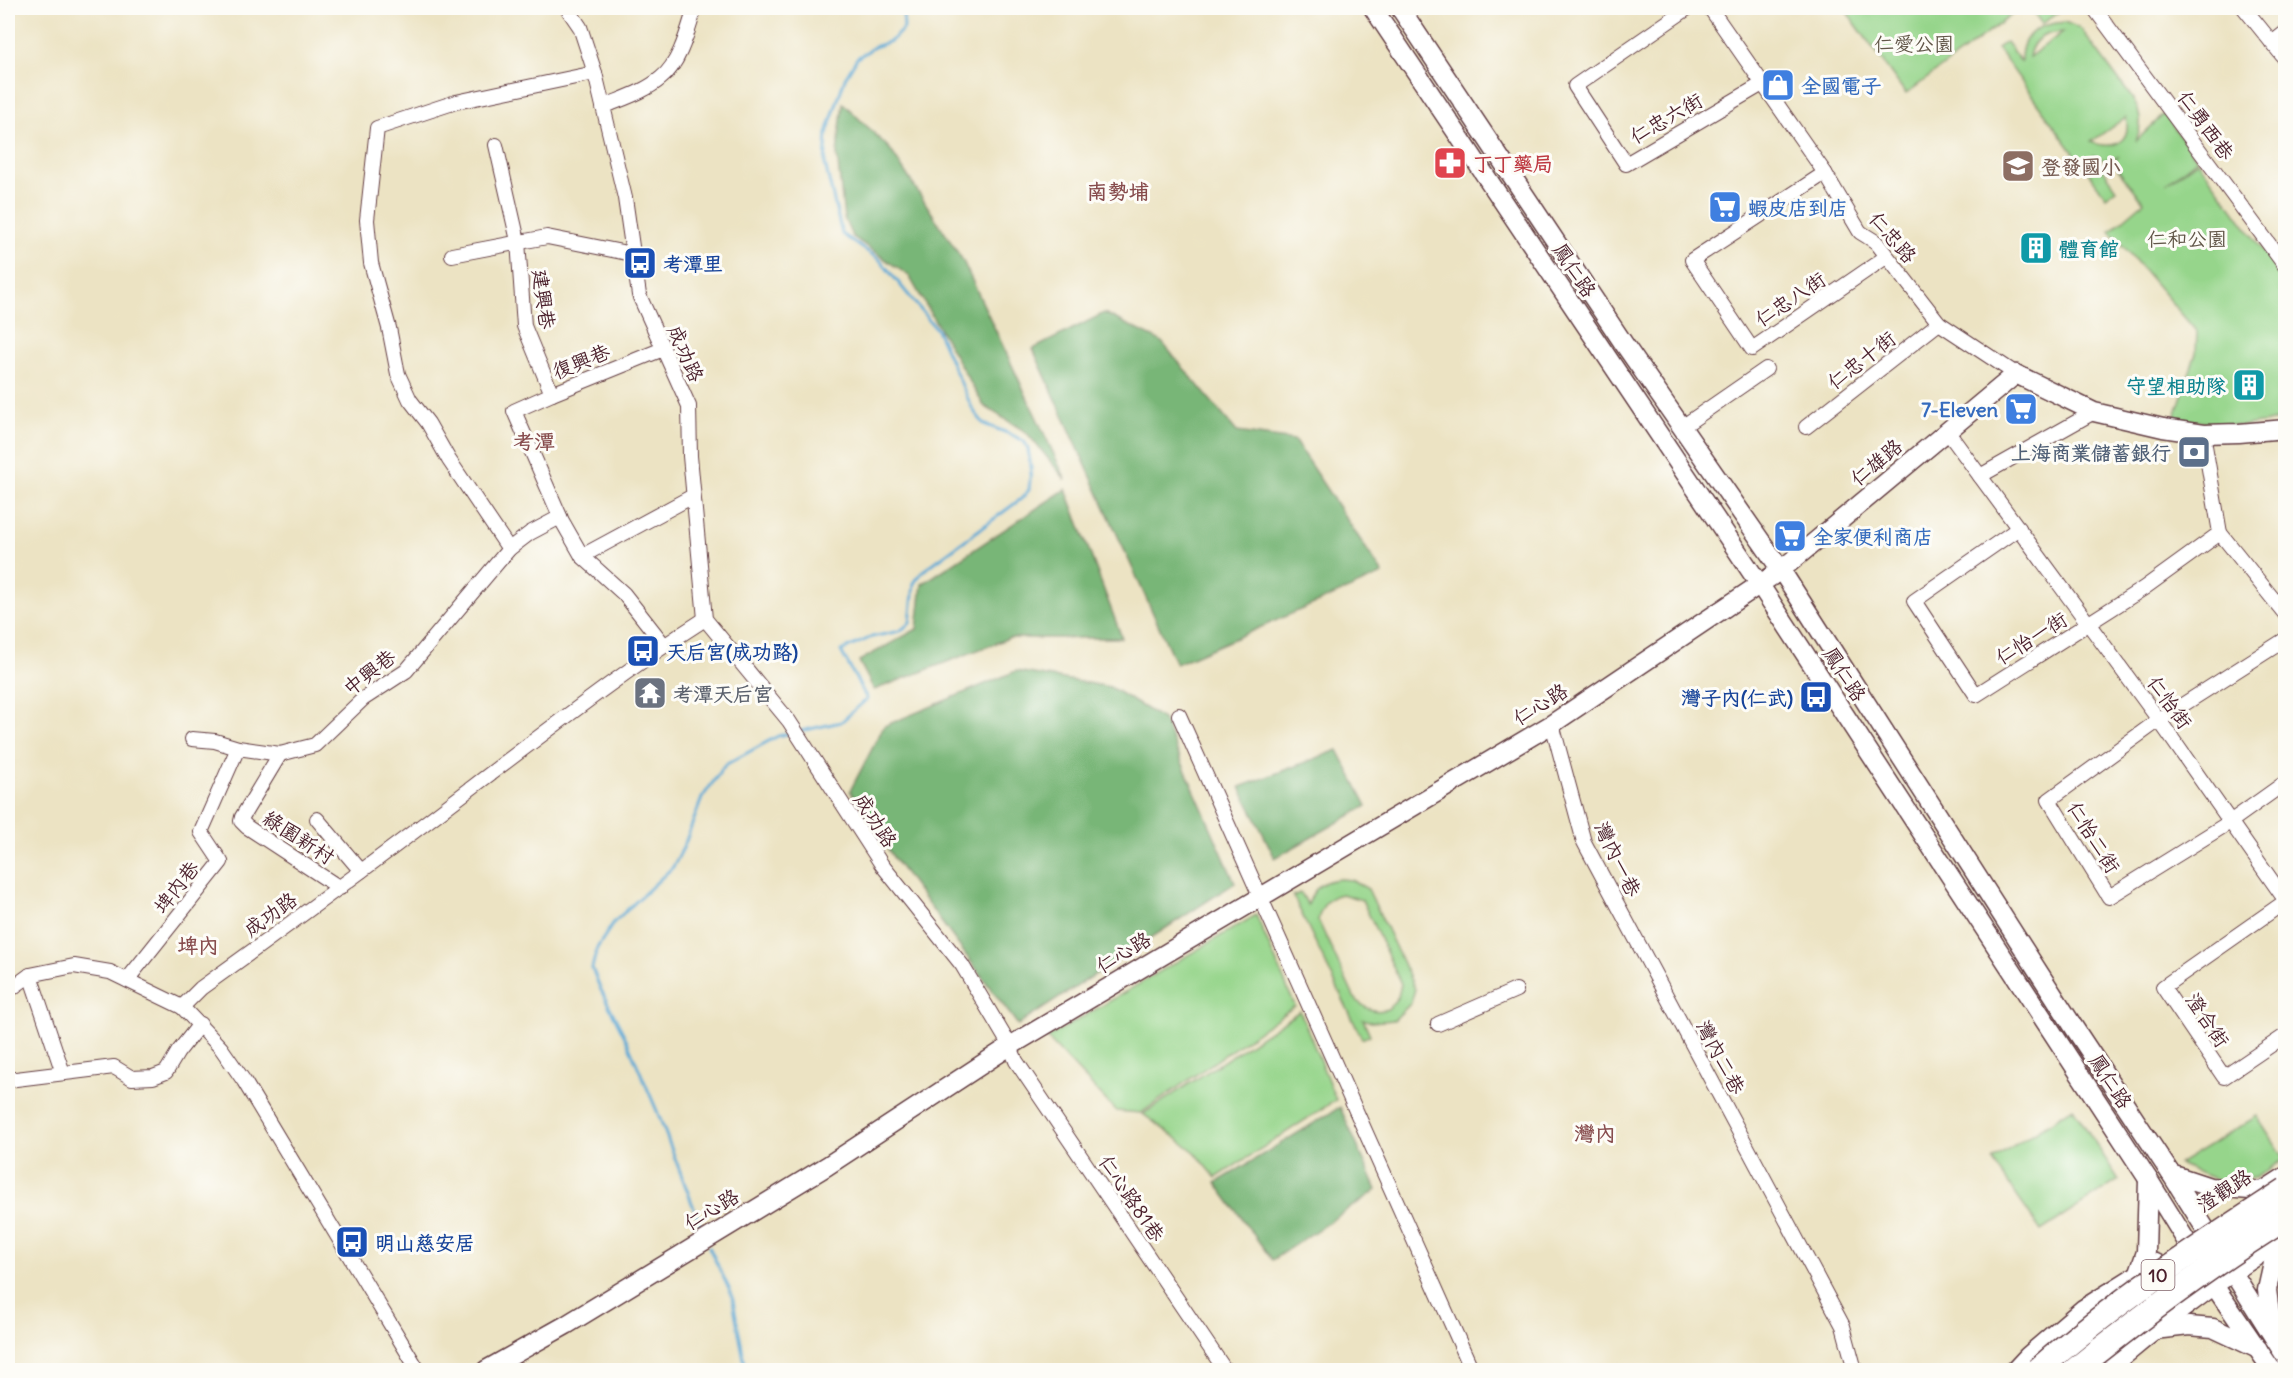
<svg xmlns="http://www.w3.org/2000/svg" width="2293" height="1378" viewBox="0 0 2293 1378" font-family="Delius,'LXGW WenKai TC',sans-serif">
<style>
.green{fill:#96d58b;stroke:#707a5b;stroke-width:1.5;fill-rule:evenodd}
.forest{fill:#78b677;stroke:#616a51;stroke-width:1.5}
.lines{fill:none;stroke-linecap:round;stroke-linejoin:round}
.stream{stroke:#5ca9d5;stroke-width:3}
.street-casing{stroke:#623c42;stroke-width:16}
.secondary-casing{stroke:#623c42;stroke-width:21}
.street{stroke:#fff;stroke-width:14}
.secondary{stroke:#fff;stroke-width:18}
.highway-bridge-casing{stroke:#623c42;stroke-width:27;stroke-linecap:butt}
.highway-bridge{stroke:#fff;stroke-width:24}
.labels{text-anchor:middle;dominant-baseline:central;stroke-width:6;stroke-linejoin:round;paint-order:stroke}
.shield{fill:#fdfcf7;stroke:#806168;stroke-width:1.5}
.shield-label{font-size:18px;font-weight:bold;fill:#4a1f2b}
.park-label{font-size:20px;fill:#615648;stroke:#fdfcf7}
.shop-label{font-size:20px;font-weight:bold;fill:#366cbe;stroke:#fdfcf7;text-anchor:start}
.street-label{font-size:20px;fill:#4a1f2b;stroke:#fdfcf7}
.health-label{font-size:20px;font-weight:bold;fill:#be3a42;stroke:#fdfcf7;text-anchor:start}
.education-label{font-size:20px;font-weight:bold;fill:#785e54;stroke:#fdfcf7;text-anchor:start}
.culture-label{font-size:20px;font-weight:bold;fill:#0d838f;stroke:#fdfcf7;text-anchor:start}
.transit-label{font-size:20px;font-weight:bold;fill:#164399;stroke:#fdfcf7;text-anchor:start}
.service-label{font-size:20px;font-weight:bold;fill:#4e5e75;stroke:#fdfcf7;text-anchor:end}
.worship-label{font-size:20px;font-weight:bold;fill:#5b616d;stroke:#fdfcf7;text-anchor:start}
.neighbourhood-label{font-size:21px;font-weight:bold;fill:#874c4d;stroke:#fdfcf7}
</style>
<rect width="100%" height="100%" fill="#fdfcf7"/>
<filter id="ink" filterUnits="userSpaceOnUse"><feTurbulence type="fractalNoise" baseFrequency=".0167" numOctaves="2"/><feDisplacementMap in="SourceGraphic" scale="12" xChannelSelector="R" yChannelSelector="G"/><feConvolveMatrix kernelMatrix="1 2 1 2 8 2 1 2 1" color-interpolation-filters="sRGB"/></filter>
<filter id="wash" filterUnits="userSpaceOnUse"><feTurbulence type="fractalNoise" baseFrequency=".008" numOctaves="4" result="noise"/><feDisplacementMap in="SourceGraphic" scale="24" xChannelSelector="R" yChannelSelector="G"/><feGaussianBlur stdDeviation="1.35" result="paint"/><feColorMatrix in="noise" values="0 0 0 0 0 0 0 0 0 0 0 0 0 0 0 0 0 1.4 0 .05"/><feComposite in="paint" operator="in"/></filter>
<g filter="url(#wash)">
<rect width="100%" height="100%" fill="#ece3c3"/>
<g class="green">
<polygon points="1844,8 2021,8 1906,94"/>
<polygon points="2030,8 2064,8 2042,24"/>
<path d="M2065,22L2081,29L2135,102C2141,116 2142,126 2136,141L2164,114L2197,159L2166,184L2198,161L2283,278L2286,286L2285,419L2241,426L2174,419L2196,353L2197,332L2110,231L2144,202L2113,163L2118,157L2104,160L2094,156L2117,189L2106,197L1997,48L2006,42L2021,62C2020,33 2039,24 2065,22ZM2063,32L2029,57C2032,38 2045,33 2063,32ZM2126,117C2132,143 2113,150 2091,142Z"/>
<path d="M1341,879L1352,880L1368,889L1415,989L1411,1003L1394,1020L1371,1022L1363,1019L1370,1035L1362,1039L1293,896L1301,893L1308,905C1314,887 1322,880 1341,879ZM1342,894L1362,900L1401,984L1398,997L1388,1009C1374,1014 1363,1008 1354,997L1318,920C1321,907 1328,896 1342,894Z"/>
<polygon points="1256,915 1295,1006 1141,1113 1116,1111 1047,1038"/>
<polygon points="1300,1011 1336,1100 1216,1178 1195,1152 1143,1114"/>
<polygon points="2073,1108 2119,1180 2041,1231 1992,1160"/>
<polygon points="2257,1116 2285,1159 2255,1178 2220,1181 2178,1164"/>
</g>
<g class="forest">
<polygon points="843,103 890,149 962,259 1066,480 1026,432 984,406 909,276 852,236 844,218 837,154"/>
<polygon points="1104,313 1161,341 1237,432 1294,440 1383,574 1176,664 1033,349"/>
<polygon points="1066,489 1122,638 1009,638 874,690 859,661 917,629 922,584"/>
<polygon points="1016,671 1110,687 1163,719 1235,883 1018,1025 893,857 850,791 884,726"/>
<polygon points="1338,750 1367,806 1275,858 1240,787"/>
<polygon points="1340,1107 1377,1190 1272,1260 1216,1183"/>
</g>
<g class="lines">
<g class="stream">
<polyline points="801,731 841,722 867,699 841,651 872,637 900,631 910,623 914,583 923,571 1021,499 1029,490 1031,468 1028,449 1024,441 1010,434 984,424 973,410 937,330 880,260 842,234 825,164 827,133 845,78 857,58 874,47 891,41 904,28 903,11 901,8"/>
<polyline points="703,1232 657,1111 627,1041 600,988 592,968 597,948 614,922 673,867 684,846 702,798 725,765 778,736 791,733"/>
<polyline points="709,1247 732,1295 746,1370"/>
</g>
</g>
</g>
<g filter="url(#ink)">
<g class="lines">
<defs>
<g id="street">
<polyline points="567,8 580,27 595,73 625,198 639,295 689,406 690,456 705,619 789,721 882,865 962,965 1010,1046 1016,1061 1225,1370"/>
<polyline points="1688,8 1575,86 1626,164 1764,83"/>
<polyline points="1710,8 1825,173 1860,232 1876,242 1939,323 2016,374"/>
<polyline points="2094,8 2286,267"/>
<polyline points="2244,8 2286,60"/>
<polyline points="2272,43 2286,32"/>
<path d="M603,107C621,99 645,92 661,78C680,63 688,30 695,8"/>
<polyline points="496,145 518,241 524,326 552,394"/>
<polyline points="1825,173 1692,260 1752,349 1886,257"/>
<polyline points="452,255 547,237 632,254"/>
<polyline points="663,349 552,394 514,411 562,521 582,556 624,594 664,645"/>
<polyline points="1682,427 1766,369"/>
<polyline points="1806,427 1939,323"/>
<polyline points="1947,431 2159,720 2286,901"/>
<polyline points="1980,476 2094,412"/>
<polyline points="2019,528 1914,601 1976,695 2144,588 2220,533 2203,434"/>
<polyline points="2220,533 2286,615"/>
<polyline points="509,549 449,460 428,423 410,400 398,374 389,328 371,263 367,220 377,128 456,102 595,73"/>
<polyline points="582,556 693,496"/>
<polyline points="2286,639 2159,720 2049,800 2109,897 2230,822 2286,782"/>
<polyline points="1179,715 1472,1370"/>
<polyline points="1552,724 1584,842 1843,1326 1855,1370"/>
<polyline points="192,739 215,741 238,748 280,754 315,745 363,699 406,671 509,549 530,533 560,517"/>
<polyline points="280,754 242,817 241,821 247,827 340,888"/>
<polyline points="317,819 361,871"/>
<polyline points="2286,901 2163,987 2224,1077 2286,1035"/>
<polyline points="30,975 63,1073"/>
<polyline points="127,980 221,862 201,832 238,748"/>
<polyline points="8,991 30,975 74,966 110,972 182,1007 221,1048 244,1081 418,1370"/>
<path d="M182,1007L201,988C293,922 384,855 474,786C550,729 625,670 705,619"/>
<polyline points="1438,1024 1516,990"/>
<polyline points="8,1080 114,1067 132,1078 153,1077 166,1072 178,1052 200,1024"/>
</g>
<g id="secondary">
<polyline points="1373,8 1760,585 2148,1179 2213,1284 2272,1370"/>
<polyline points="1400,8 1624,344 1781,570 2075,1029 2171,1174 2286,1357"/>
<polyline points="2171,1174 2210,1187 2264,1191"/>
<polyline points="2258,1194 2286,1176"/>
<polyline points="2138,1275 2146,1252 2148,1179"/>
<polyline points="2272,1328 2267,1290 2278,1241"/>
<polyline points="2154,1330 2189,1326 2213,1328 2258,1349"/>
<polyline points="486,1370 566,1325 827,1166 1010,1046 1552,724 1781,570 2016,374 2094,412 2163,428 2203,434 2239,433 2286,429"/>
<polyline points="2015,1370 2028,1356 2083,1309 2156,1263"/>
<path d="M2107,1370C2164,1321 2222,1277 2286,1237"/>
</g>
</defs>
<use href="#street" class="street-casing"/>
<use href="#secondary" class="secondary-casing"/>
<use href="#street" class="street"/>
<use href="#secondary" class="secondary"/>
<defs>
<g id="highway-bridge">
<path d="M2038,1370C2114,1302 2200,1246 2286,1190"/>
<path d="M2075,1370C2142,1316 2211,1264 2286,1218"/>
</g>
</defs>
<use href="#highway-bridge" class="highway-bridge-casing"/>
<use href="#highway-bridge" class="highway-bridge"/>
</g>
</g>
<defs>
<symbol id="shop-square" viewBox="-11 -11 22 22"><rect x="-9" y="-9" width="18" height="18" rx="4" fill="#3f7fe0" stroke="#fdfcf7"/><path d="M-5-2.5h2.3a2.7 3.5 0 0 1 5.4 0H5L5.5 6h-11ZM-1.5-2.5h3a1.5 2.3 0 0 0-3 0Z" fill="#fff"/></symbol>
<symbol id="pharmacy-square" viewBox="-11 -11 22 22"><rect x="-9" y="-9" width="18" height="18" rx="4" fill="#e0444e" stroke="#fdfcf7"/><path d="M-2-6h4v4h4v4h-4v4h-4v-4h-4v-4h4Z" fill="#fff"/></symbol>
<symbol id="school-square" viewBox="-11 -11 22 22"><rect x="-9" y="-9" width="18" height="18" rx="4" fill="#8d6e63" stroke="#fdfcf7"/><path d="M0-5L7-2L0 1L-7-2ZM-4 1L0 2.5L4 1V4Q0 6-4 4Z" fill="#fff"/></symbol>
<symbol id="supermarket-square" viewBox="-11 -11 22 22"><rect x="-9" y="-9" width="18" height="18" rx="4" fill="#3f7fe0" stroke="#fdfcf7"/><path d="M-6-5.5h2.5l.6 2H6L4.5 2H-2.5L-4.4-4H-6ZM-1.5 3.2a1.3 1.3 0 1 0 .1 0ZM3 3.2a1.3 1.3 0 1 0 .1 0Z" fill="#fff"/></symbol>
<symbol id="building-square" viewBox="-11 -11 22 22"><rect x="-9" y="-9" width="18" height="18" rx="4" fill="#0f9aa8" stroke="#fdfcf7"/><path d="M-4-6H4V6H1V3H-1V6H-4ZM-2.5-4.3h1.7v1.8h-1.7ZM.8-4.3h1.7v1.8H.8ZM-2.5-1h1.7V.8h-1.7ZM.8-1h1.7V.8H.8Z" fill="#fff"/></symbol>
<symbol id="bus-square" viewBox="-11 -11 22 22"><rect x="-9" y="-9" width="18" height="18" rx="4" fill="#1a4fb4" stroke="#fdfcf7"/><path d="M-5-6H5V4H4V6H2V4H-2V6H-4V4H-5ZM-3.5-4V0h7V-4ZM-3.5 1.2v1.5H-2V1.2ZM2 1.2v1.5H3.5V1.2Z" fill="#fff"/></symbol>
<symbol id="bank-square" viewBox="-11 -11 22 22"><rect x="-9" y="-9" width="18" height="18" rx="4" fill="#5c6f8a" stroke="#fdfcf7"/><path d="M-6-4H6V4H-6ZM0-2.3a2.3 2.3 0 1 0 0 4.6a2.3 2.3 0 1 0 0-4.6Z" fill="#fff"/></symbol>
<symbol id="temple-square" viewBox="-11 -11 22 22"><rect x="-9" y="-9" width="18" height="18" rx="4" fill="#6b7280" stroke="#fdfcf7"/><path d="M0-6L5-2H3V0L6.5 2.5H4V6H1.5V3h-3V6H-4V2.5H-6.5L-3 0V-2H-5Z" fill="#fff"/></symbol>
</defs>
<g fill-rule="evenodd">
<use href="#shop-square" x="1759" y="66" width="38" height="38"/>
<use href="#pharmacy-square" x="1431" y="144" width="38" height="38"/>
<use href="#school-square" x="1999" y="147" width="38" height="38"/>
<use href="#supermarket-square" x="1706" y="188" width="38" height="38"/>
<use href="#building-square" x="2017" y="229" width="38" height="38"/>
<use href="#bus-square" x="621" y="244" width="38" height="38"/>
<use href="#building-square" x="2230" y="366" width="38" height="38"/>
<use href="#supermarket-square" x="2002" y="390" width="38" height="38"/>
<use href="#bank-square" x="2175" y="433" width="38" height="38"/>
<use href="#supermarket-square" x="1771" y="517" width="38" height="38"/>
<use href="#bus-square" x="624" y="632" width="38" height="38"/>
<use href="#temple-square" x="631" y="674" width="38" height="38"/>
<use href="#bus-square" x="1797" y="678" width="38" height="38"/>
<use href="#bus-square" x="333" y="1223" width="38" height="38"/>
</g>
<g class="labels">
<rect class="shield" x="2141.5" y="1260" width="33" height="30" rx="4.5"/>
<g class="shield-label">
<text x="2158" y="1275">10</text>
</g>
<g class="park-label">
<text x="1914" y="43">仁愛公園</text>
<text x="2187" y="238">仁和公園</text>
</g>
<g class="shop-label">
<text x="1801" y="85">全國電子</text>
<text x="1748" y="207">蝦皮店到店</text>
<text x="1998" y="409" text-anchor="end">7-Eleven</text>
<text x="1813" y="536">全家便利商店</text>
</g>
<g class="street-label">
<text transform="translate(1666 118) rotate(-30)">仁忠六街</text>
<text transform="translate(2206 125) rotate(54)">仁勇西巷</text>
<text transform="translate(1893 237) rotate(49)">仁忠路</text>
<text transform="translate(1575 270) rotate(56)">鳳仁路</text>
<text transform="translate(544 299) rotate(82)">建興巷</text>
<text transform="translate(1790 299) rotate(-34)">仁忠八街</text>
<text transform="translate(686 353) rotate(66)">成功路</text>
<text transform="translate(1861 360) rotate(-38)">仁忠十街</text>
<text transform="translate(581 361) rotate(-22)">復興巷</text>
<text transform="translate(1876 462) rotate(-40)">仁雄路</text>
<text transform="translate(2031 638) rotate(-32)">仁怡一街</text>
<text transform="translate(369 672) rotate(-38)">中興巷</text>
<text transform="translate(1845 674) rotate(57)">鳳仁路</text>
<text transform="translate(2170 702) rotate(54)">仁怡街</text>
<text transform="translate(1540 704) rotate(-32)">仁心路</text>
<text transform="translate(876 820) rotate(57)">成功路</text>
<text transform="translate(299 837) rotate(33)">綠園新村</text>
<text transform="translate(2094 837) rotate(58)">仁怡二街</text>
<text transform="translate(1618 859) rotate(64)">灣內一巷</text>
<text transform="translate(176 887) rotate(-52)">埤內巷</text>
<text transform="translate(270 914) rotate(-36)">成功路</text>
<text transform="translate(1123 952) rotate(-31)">仁心路</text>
<text transform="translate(2208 1020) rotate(56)">澄合街</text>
<text transform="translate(1721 1057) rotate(62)">灣內二巷</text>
<text transform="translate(2111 1081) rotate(57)">鳳仁路</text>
<text transform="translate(2224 1190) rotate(-33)">澄觀路</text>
<text transform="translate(1132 1198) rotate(56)">仁心路81巷</text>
<text transform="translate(711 1209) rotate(-31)">仁心路</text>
</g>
<g class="health-label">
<text x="1473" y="163">丁丁藥局</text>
</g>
<g class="education-label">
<text x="2041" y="166">登發國小</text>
</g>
<g class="culture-label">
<text x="2059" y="248">體育館</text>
<text x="2226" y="385" text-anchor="end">守望相助隊</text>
</g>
<g class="transit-label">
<text x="663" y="263">考潭里</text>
<text x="666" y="651">天后宮(成功路)</text>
<text x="1793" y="697" text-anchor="end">灣子內(仁武)</text>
<text x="375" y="1242">明山慈安居</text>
</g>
<g class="service-label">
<text x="2171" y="452">上海商業儲蓄銀行</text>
</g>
<g class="worship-label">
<text x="673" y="693">考潭天后宮</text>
</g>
<g class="neighbourhood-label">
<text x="1118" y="191">南勢埔</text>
<text x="534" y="441">考潭</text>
<text x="198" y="945">埤内</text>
<text x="1595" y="1133">灣内</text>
</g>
</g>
<rect width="2293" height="1378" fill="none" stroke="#fdfcf7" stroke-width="30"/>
</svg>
